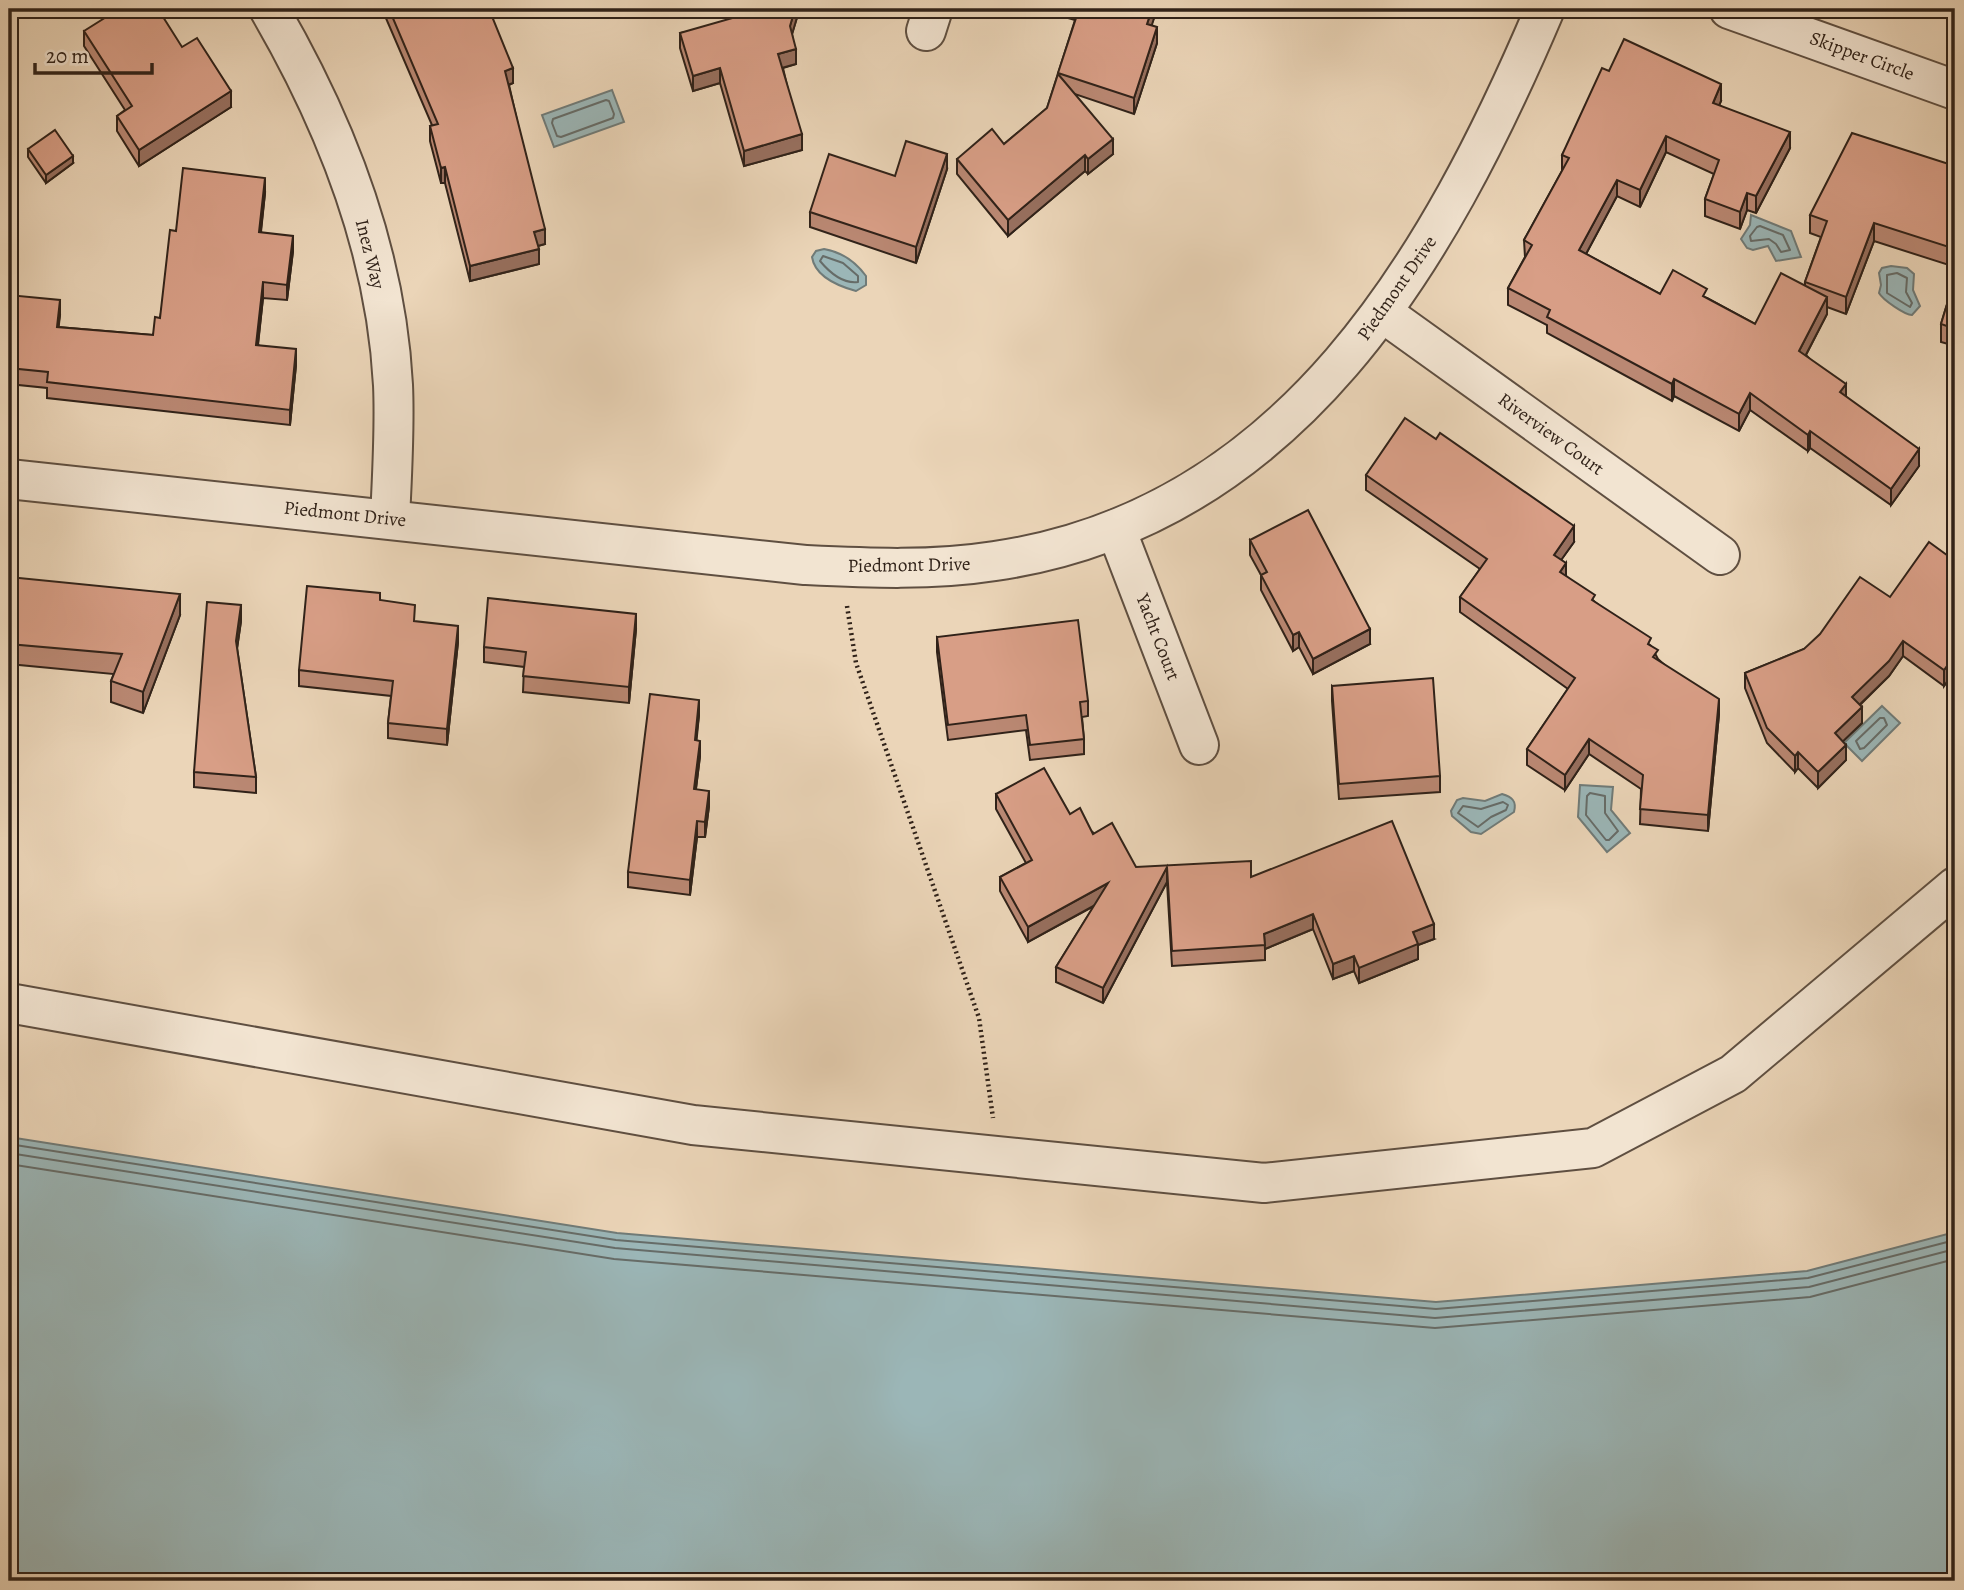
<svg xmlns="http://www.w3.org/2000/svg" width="1964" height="1590" viewBox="0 0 1964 1590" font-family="Alegreya,serif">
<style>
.water{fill:#9bb6b7;stroke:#707b78;stroke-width:2}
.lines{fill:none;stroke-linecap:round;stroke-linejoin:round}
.shore{stroke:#666c68;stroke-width:2}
.minor-casing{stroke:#5f4f41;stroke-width:42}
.path{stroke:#302219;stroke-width:4.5;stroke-dasharray:2 3.5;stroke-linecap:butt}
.minor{stroke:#f2e4d1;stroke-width:38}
.wall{fill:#ba8873;stroke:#302219;stroke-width:2}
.shaded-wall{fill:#976f5e;stroke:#302219;stroke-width:2}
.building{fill:#d89e86;stroke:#302219;stroke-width:2}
.labels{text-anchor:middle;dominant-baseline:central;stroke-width:6;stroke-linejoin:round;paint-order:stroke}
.street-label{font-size:19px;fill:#302219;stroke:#f2e4d1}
</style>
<rect width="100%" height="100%" fill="#ebd5b8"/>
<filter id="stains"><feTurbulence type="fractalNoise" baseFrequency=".00286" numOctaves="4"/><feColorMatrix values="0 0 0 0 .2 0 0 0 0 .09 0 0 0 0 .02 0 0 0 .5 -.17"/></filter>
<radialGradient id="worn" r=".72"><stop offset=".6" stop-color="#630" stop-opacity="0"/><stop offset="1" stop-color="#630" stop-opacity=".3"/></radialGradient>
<g class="water">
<polygon points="612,90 624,122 554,147 542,115"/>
<polygon points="1751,215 1791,231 1801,257 1776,261 1768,246 1753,250 1747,248 1741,239 1750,225"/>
<path d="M824,249C842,252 855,261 866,276V285L856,291C838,286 815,277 812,257L816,251Z"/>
<path d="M1891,266L1907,268L1914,274L1913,290L1920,306L1912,315C1905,315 1883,300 1879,293L1881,285L1879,273L1882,268Z"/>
<polygon points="1882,706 1900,723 1862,761 1844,743"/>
<polygon points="1580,785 1613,787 1611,810 1630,833 1607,852 1578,817"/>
<path d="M1502,794C1512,797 1517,801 1514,812L1481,834L1471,832L1452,816L1451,811L1457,800L1463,798L1485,801Z"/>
<polygon points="9,1137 617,1233 1436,1302 1807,1271 1955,1232 1955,1581 9,1581"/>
</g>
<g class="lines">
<g class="shore">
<polygon points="606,100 609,101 614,114 613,118 561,137 557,136 552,123 553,119"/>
<polygon points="1760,226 1783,235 1790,250 1781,252 1776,244 1769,239 1751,241 1750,236 1757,227"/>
<path d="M823,256L843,263L858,276V282C843,284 830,273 820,261Z"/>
<polygon points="1897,273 1907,278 1906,292 1912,303 1910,307 1887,293 1887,275"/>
<polygon points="1880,718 1884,718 1887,725 1864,748 1860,749 1856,741"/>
<polygon points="1590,793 1605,796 1605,813 1618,831 1609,840 1606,840 1586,815 1587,796"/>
<polygon points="1503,802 1508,805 1506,810 1491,817 1478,827 1458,813 1463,806 1481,809"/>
<polyline points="9,1144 616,1240 1436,1309 1808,1278 1955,1240"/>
<polyline points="9,1153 615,1248 1435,1318 1809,1287 1955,1249"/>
<polyline points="9,1164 614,1259 1435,1328 1810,1297 1955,1259"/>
</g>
<defs>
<g id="minor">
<path d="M269,9C336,124 386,251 393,385C395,429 392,474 390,519"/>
<polyline points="1729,9 1955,90"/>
<polyline points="926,31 933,9"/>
<polyline points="1383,313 1720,555"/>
<path d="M9,479L805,565C869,568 931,571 995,561C1291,518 1439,259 1545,9"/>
<polyline points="1116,529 1199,745"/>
<polyline points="9,1003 693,1125 1264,1183 1593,1148 1733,1074 1955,887"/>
</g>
</defs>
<use href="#minor" class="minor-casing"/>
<polyline class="path" points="847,606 856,663 979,1018 993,1118"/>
<use href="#minor" class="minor"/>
</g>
<g class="wall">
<polygon points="382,9 489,9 513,83 509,85 545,244 538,246 539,264 470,281 445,183 441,183 430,141 430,126 432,125"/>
<polygon points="798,9 798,14 792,34 796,64 783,68 802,150 744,166 720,83 693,91 680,48 680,33"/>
<polygon points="1061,9 1157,9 1151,26 1157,43 1134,114 1075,94 1113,154 1088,174 1085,171 1008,236 957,174 957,159 1004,144 1047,108 1075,20 1061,16"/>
<polygon points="84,31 182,47 231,107 139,166 117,131 117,116 125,110 84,46"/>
<polygon points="1609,71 1721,101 1719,105 1790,148 1756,213 1747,210 1740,229 1705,216 1705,199 1714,174 1666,152 1640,207 1617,196 1586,254 1660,294 1707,298 1755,324 1805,286 1805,282 1821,237 1810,233 1810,215 1955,166 1955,267 1874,241 1846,314 1827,307 1827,314 1806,355 1846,397 1919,466 1891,505 1810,448 1808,451 1750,410 1739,431 1674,396 1672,401 1547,333 1547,325 1508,305 1508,288 1525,257 1524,240 1562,171 1562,155"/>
<polygon points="28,149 73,163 46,183 28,157"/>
<polygon points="947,169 916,263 810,227 810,212 895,176"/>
<polygon points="265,193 261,232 293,251 287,300 263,298 258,345 296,365 290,425 47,398 47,388 9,384 9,295 60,315 58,327 153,335 160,318 176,231"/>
<polygon points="1955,278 1955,346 1941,342 1941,324"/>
<polygon points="1366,475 1574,542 1561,560 1566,576 1595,602 1651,646 1658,659 1719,714 1708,831 1640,824 1641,789 1589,754 1565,790 1527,765 1527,749 1568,689 1460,612 1460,597 1480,569 1366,490"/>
<polygon points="1250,540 1370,644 1313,674 1299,647 1293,651 1261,590 1261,575 1250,555"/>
<polygon points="1955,561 1955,670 1944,686 1903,656 1889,676 1860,705 1862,723 1843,741 1846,760 1818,788 1798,768 1795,772 1767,743 1745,688 1745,673 1804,649 1890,597"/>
<polygon points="9,577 180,615 143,713 111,702 111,681 114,674 9,664"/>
<polygon points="380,600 415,622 458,642 447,745 388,738 388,723 391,696 299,686 299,670"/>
<polygon points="241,621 237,648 256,777 256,793 194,787 194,772"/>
<polygon points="636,629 629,703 523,692 524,667 484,662 484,647"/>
<polygon points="937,637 1088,701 1088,716 1082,717 1084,739 1084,754 1030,760 1026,730 948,740 937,652"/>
<polygon points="1332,686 1440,776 1440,792 1339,799 1332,701"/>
<polygon points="699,715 696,740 700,756 696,789 709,806 705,837 697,837 690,895 628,887 628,872"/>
<polygon points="996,794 1070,814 1136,867 1251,877 1434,939 1418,945 1418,959 1359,983 1354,971 1333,979 1313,929 1265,949 1265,960 1172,966 1167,882 1103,1003 1056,982 1056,967 1094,906 1028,942 1000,891 1000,877 1026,863 996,809"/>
</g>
<g class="shaded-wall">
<polygon points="795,9 798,9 798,14 790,41 790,26"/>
<polygon points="1152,9 1157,9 1147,40 1147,24"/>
<polygon points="1157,27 1157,43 1134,114 1134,98"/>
<polygon points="796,49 796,64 778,69 778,54"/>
<polygon points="513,68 513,83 505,86 505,71"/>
<polygon points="720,68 720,83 693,91 693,76"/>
<polygon points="1721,84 1721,101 1713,120 1713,103"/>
<polygon points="231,91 231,107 139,166 139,150"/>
<polygon points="1790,132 1790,148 1756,213 1756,196"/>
<polygon points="802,134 802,150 744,166 744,151"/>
<polygon points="1666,136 1666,152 1640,207 1640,190"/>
<polygon points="1113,139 1113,154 1088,174 1088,159"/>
<polygon points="947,154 947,169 916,263 916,247"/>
<polygon points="1085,155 1085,171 1008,236 1008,220"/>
<polygon points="73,156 73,163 46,183 46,175"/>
<polygon points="445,167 445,183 441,183 441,168"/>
<polygon points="265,178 265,193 259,247 259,232"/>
<polygon points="1617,180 1617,196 1579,267 1579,250"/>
<polygon points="1747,193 1747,210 1740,229 1740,212"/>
<polygon points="1874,223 1874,241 1846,314 1846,297"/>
<polygon points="545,229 545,244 534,247 534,232"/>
<polygon points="293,236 293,251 287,300 287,285"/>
<polygon points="539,249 539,264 470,281 470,266"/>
<polygon points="263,282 263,298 256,361 256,345"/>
<polygon points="1827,297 1827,314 1799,368 1799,351"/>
<polygon points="60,300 60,315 57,342 57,327"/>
<polygon points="296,349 296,365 290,425 290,410"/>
<polygon points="1674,379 1674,396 1672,401 1672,384"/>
<polygon points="1846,384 1846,401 1840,392"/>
<polygon points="1750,393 1750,410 1739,431 1739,414"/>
<polygon points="1810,431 1810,448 1808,451 1808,435"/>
<polygon points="1919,449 1919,466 1891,505 1891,489"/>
<polygon points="1574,526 1574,542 1554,570 1554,555"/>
<polygon points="1566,563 1566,578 1560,572"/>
<polygon points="180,594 180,615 143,713 143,692"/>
<polygon points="241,605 241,621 236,656 236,641"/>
<polygon points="1955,611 1955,626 1950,619"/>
<polygon points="636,614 636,629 629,703 629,687"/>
<polygon points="458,626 458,642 447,745 447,729"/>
<polygon points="1370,629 1370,644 1313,674 1313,659"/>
<polygon points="1299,632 1299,647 1293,651 1293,635"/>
<polygon points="1903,641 1903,656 1889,676 1852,712 1852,697"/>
<polygon points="1955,655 1955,670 1944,686 1944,670"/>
<polygon points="1719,699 1719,714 1708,831 1708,815"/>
<polygon points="699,700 699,715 695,756 695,740"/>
<polygon points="1862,707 1862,723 1835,749 1835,733"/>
<polygon points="1589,739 1589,754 1565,790 1565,775"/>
<polygon points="700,741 700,756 694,804 694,789"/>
<polygon points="1846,745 1846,760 1818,788 1818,772"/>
<polygon points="1798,752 1798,768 1795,772 1795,756"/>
<polygon points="709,791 709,806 705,837 705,822"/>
<polygon points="697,821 697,837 690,895 690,880"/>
<polygon points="1167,867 1167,882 1103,1003 1103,988"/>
<polygon points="1108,883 1108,898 1028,942 1028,927"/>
<polygon points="1313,914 1313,929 1265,949 1264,934"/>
<polygon points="1434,924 1434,939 1418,945 1418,959 1359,983 1359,968 1413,932"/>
<polygon points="1354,956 1354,971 1333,979 1333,964"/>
</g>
<g class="building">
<polygon points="119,9 158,9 182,47 197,38 231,91 139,150 117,116 132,106 84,31"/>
<polygon points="389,9 489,9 513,68 505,71 545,229 534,232 539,249 470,266 445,167 441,168 430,126 438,124"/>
<polygon points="764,9 795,9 790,26 796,49 778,54 802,134 744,151 720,68 693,76 680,33"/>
<polygon points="1079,9 1152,9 1147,24 1157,27 1134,98 1058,73"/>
<polygon points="1624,39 1721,84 1713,103 1790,132 1756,196 1747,193 1740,212 1705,199 1719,160 1666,136 1640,190 1617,180 1579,250 1660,294 1673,270 1707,289 1703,296 1755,324 1781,273 1827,297 1799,351 1846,384 1840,392 1919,449 1891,489 1810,431 1808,435 1750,393 1739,414 1674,379 1672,384 1547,317 1550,310 1508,288 1532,245 1524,240 1569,158 1562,155 1602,68 1609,71"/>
<polygon points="1058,74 1113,139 1088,159 1085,155 1008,220 957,159 992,129 1004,144 1047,108"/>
<polygon points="55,130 73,156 46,175 28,149"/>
<polygon points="1852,133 1955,166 1955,249 1874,223 1846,297 1805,282 1827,221 1810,215"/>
<polygon points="906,141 947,154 916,247 810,212 829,154 895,176"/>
<polygon points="183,168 265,178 259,232 293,236 287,285 263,282 256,345 296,349 290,410 47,382 48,372 9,368 9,295 60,300 57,327 153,335 155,317 160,318 170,230 176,231"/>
<polygon points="1955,278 1955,329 1941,324"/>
<polygon points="1405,418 1436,439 1440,433 1574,526 1554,555 1566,563 1560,572 1595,595 1592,600 1651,638 1648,644 1658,650 1653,657 1719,699 1708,815 1640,809 1643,775 1589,739 1565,775 1527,749 1575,678 1460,597 1487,559 1366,475"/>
<polygon points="1308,510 1370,629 1313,659 1299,632 1293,635 1261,575 1267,572 1250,540"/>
<polygon points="1929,542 1955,561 1955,611 1950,619 1955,623 1955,655 1944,670 1903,641 1889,661 1852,697 1862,707 1835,733 1846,745 1818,772 1798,752 1795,756 1767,728 1745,673 1804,649 1820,634 1860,577 1890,597"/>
<polygon points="9,577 180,594 143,692 111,681 122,654 9,644"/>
<polygon points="307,586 380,593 380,600 415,605 414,621 458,626 447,729 388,723 393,681 299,670"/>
<polygon points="488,598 636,614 629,687 523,676 526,652 484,647"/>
<polygon points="207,602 241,605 236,641 256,777 194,772"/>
<polygon points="1078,620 1088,701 1080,702 1084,739 1030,745 1026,715 948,725 937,637"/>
<polygon points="1433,678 1440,776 1339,784 1332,686"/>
<polygon points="650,694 699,700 695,740 700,741 694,789 709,791 705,822 697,821 690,880 628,872"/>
<polygon points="1044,768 1070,814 1080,808 1093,834 1112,823 1136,867 1251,861 1251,877 1392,821 1434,924 1413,932 1418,944 1359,968 1354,956 1333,964 1313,914 1264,934 1265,945 1172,951 1167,867 1103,988 1056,967 1108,883 1028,927 1000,877 1032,860 996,794"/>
</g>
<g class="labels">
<g class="street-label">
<text transform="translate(1862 56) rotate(20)">Skipper Circle</text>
<text transform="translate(370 254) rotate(76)">Inez Way</text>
<text transform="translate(1397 288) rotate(-55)">Piedmont Drive</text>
<text transform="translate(1551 434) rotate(36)">Riverview Court</text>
<text transform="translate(345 514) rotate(6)">Piedmont Drive</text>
<text transform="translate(909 565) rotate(-1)">Piedmont Drive</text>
<text transform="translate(1158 637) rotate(69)">Yacht Court</text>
</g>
</g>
<rect width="1964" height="1590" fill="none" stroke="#ebd5b8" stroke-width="35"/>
<rect x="10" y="10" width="1943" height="1569" fill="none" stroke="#302219" stroke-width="3.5"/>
<rect x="18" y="18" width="1929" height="1555" fill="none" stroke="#302219" stroke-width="2"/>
<path d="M35 63v10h117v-10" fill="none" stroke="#302219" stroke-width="3.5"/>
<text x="46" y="63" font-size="21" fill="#302219" stroke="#f2e4d1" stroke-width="5" paint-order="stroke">20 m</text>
<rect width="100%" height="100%" filter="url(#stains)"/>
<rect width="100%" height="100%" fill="url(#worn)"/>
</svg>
